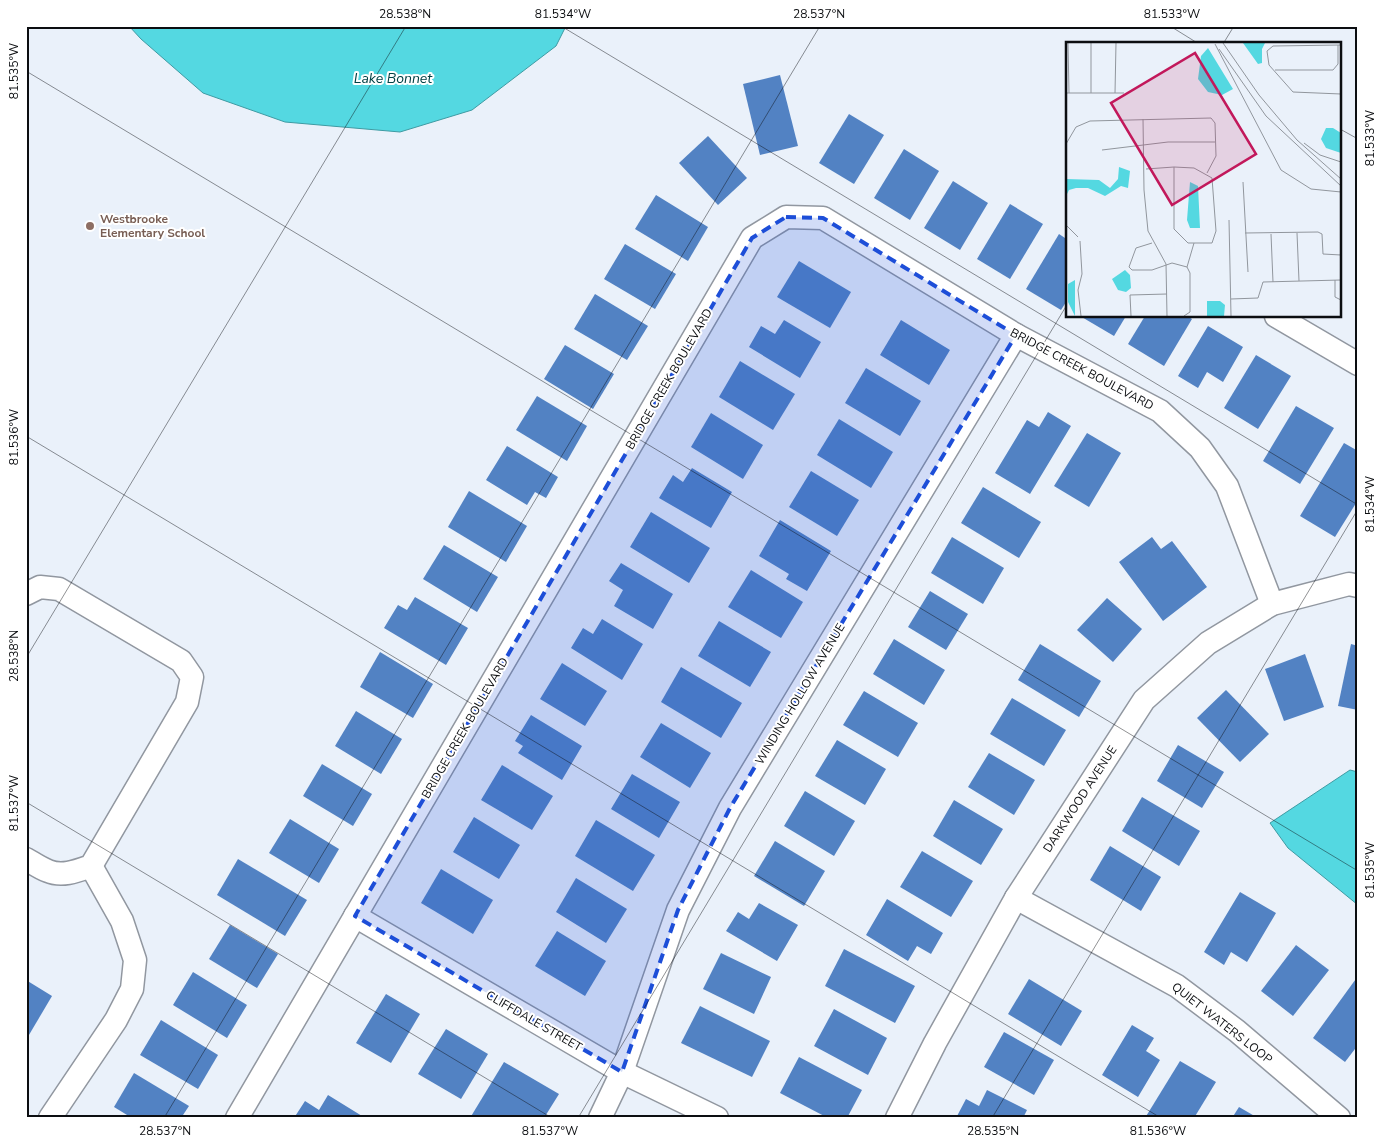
<svg xmlns="http://www.w3.org/2000/svg" width="1384" height="1144" viewBox="0 0 1384 1144" font-family="'Nunito Sans',sans-serif">
<style>
.water{fill:#54d8e1;stroke:#3e9ba3}
.building{fill:#5282c3}
.lines{fill:none;stroke-linecap:round;stroke-linejoin:round}
.minor-casing{stroke:#9197a0;stroke-width:25}
.minor{stroke:#fff;stroke-width:22}
.marked{fill:#1d4ed8;fill-opacity:0.2;stroke:#1d4ed8;stroke-width:4;stroke-dasharray:10 6;stroke-linejoin:round}
.ticks{fill:none;stroke:#0c0e11;stroke-width:1;stroke-opacity:0.45}
.education-dot{fill:#8d6e63;stroke:#fff;stroke-width:2}
.labels{text-anchor:middle;dominant-baseline:central;stroke-width:4;stroke-linejoin:round;paint-order:stroke}
.education-label{font-size:12px;font-weight:bold;fill:#785e54;stroke:#fff;text-anchor:start}
.street-label{font-size:12px;fill:#0c0e11;stroke:#fff}
.water-label{font-size:14px;font-style:italic;fill:#004044;stroke:#fff}
.inset-road{fill:none;stroke:#91969d;stroke-width:1}
.view{fill:#c2185b;fill-opacity:0.15;stroke:#c2185b;stroke-width:2.5}
.inset-edge{fill:none;stroke:#0c0e11;stroke-width:2.5}
.neatline{fill:none;stroke:#0c0e11;stroke-width:2}
.ticks-label{font-size:12px;text-anchor:middle;fill:#0c0e11}
</style>
<rect width="100%" height="100%" fill="#eaf1fa"/>
<g class="water">
<polygon points="129,26 566,26 556,46 472,110 400,132 285,122 203,93 141,39"/>
<polygon points="1350,770 1358,772 1358,905 1288,848 1270,823"/>
</g>
<g class="building">
<polygon points="780,75 798,146 760,155 743,84"/>
<polygon points="849,114 884,135 854,184 819,163"/>
<polygon points="708,136 747,178 718,205 679,163"/>
<polygon points="904,149 939,171 910,220 874,198"/>
<polygon points="953,181 988,203 960,250 924,228"/>
<polygon points="656,195 708,227 688,261 635,229"/>
<polygon points="1010,204 1043,224 1010,279 977,259"/>
<polygon points="1059,234 1068,240 1068,299 1061,310 1026,289"/>
<polygon points="625,244 676,274 655,309 604,279"/>
<polygon points="799,261 851,292 830,328 777,297"/>
<polygon points="595,294 648,326 627,360 574,329"/>
<polygon points="1080,316 1126,316 1114,336"/>
<polygon points="1145,316 1187,316 1192,319 1164,366 1128,344"/>
<polygon points="784,320 821,342 800,378 749,347 761,326 775,334"/>
<polygon points="901,320 950,350 929,385 880,355"/>
<polygon points="1208,326 1243,347 1223,382 1207,372 1198,388 1178,376"/>
<polygon points="565,345 614,374 593,409 544,379"/>
<polygon points="1256,355 1291,376 1258,429 1224,408"/>
<polygon points="740,361 795,394 773,430 719,397"/>
<polygon points="866,368 921,401 900,436 845,403"/>
<polygon points="537,396 587,426 567,461 516,430"/>
<polygon points="1296,406 1334,428 1300,484 1263,461"/>
<polygon points="1048,412 1071,426 1030,494 995,473 1027,420 1039,427"/>
<polygon points="711,413 763,445 743,479 691,447"/>
<polygon points="839,419 893,452 871,488 817,455"/>
<polygon points="1087,433 1121,453 1089,507 1054,486"/>
<polygon points="1344,443 1358,451 1358,500 1335,537 1300,516"/>
<polygon points="507,446 558,477 546,498 535,492 527,505 486,480"/>
<polygon points="692,468 732,492 711,528 659,498 673,475 683,482"/>
<polygon points="811,471 859,500 837,536 789,507"/>
<polygon points="983,487 1041,522 1019,558 961,523"/>
<polygon points="469,491 527,526 506,562 448,527"/>
<polygon points="651,512 710,548 689,583 630,547"/>
<polygon points="780,520 831,551 807,591 786,579 789,574 759,556"/>
<polygon points="952,537 1004,568 983,604 931,573"/>
<polygon points="1152,537 1161,549 1172,541 1207,587 1163,621 1119,562"/>
<polygon points="444,545 498,577 477,612 423,579"/>
<polygon points="621,563 673,594 653,629 614,606 623,590 609,581"/>
<polygon points="751,570 803,602 781,638 728,607"/>
<polygon points="930,591 968,614 946,650 908,627"/>
<polygon points="415,597 468,628 446,665 384,628 398,605 407,610"/>
<polygon points="1107,598 1142,629 1113,662 1077,630"/>
<polygon points="602,619 643,644 622,680 571,648 583,628 593,634"/>
<polygon points="719,621 771,652 750,687 698,656"/>
<polygon points="894,639 945,670 924,705 873,674"/>
<polygon points="1040,644 1101,681 1079,717 1018,680"/>
<polygon points="1351,644 1358,646 1358,710 1338,706"/>
<polygon points="380,652 433,684 413,718 360,687"/>
<polygon points="1305,654 1324,707 1284,721 1265,669"/>
<polygon points="562,663 607,691 585,726 540,699"/>
<polygon points="681,667 742,703 721,738 661,702"/>
<polygon points="1226,690 1269,734 1240,762 1197,718"/>
<polygon points="864,691 918,723 898,757 843,725"/>
<polygon points="1012,698 1066,730 1044,766 990,734"/>
<polygon points="356,711 402,739 381,774 335,746"/>
<polygon points="531,715 582,746 562,780 518,753 523,746 515,741"/>
<polygon points="661,723 711,753 690,788 640,757"/>
<polygon points="837,740 886,769 865,805 815,776"/>
<polygon points="1178,745 1224,772 1202,808 1157,781"/>
<polygon points="989,753 1035,780 1014,815 968,787"/>
<polygon points="322,764 372,794 353,826 303,796"/>
<polygon points="502,765 553,796 532,830 481,800"/>
<polygon points="632,774 680,802 659,838 611,809"/>
<polygon points="805,791 855,821 834,856 784,826"/>
<polygon points="1142,797 1200,831 1179,866 1122,831"/>
<polygon points="954,800 1003,829 981,865 933,836"/>
<polygon points="474,817 520,845 499,879 453,852"/>
<polygon points="290,819 339,849 319,883 269,853"/>
<polygon points="596,820 655,855 633,891 575,856"/>
<polygon points="775,841 825,871 804,906 754,876"/>
<polygon points="1110,846 1161,877 1141,911 1090,880"/>
<polygon points="922,851 973,881 951,917 900,887"/>
<polygon points="238,859 307,900 285,936 217,895"/>
<polygon points="441,869 493,900 473,934 421,903"/>
<polygon points="576,878 627,909 606,943 556,912"/>
<polygon points="1240,892 1276,913 1247,962 1231,952 1224,965 1204,952"/>
<polygon points="887,899 943,933 931,954 917,946 908,961 866,935"/>
<polygon points="759,903 798,925 777,961 726,931 738,912 749,919"/>
<polygon points="230,925 278,954 257,988 209,959"/>
<polygon points="557,931 606,961 585,996 535,966"/>
<polygon points="1296,945 1329,970 1293,1016 1261,991"/>
<polygon points="844,949 915,986 895,1023 825,986"/>
<polygon points="721,953 771,977 754,1014 703,989"/>
<polygon points="193,972 247,1005 227,1038 173,1005"/>
<polygon points="1358,976 1358,1045 1345,1062 1313,1038"/>
<polygon points="1029,979 1082,1011 1061,1046 1008,1014"/>
<polygon points="26,980 52,996 26,1040"/>
<polygon points="386,994 420,1014 391,1063 356,1043"/>
<polygon points="700,1006 770,1041 752,1077 681,1043"/>
<polygon points="834,1009 887,1038 868,1075 814,1046"/>
<polygon points="161,1020 218,1055 198,1089 140,1055"/>
<polygon points="1132,1025 1154,1038 1146,1051 1160,1060 1138,1097 1102,1075"/>
<polygon points="446,1029 488,1054 461,1099 418,1074"/>
<polygon points="1004,1032 1054,1060 1034,1095 984,1067"/>
<polygon points="799,1057 862,1090 847,1118 828,1118 780,1093"/>
<polygon points="1180,1061 1216,1082 1194,1118 1145,1118"/>
<polygon points="504,1062 559,1094 544,1118 470,1118"/>
<polygon points="134,1073 189,1106 181,1118 132,1118 114,1107"/>
<polygon points="987,1090 1027,1110 1023,1118 956,1118 966,1099 979,1106"/>
<polygon points="328,1095 362,1116 361,1118 294,1118 305,1101 319,1110"/>
<polygon points="1239,1107 1258,1118 1232,1118"/>
</g>
<g class="lines">
<defs>
<g id="minor">
<polyline points="1276,316 1358,364"/>
<path d="M26,594L40,587L59,589L181,661L192,677L187,702L91,866C77,871 62,877 48,871C40,868 33,863 26,859"/>
<polyline points="1016,898 1177,986 1237,1031 1339,1118"/>
<polyline points="355,916 622,1072 717,1118"/>
<polyline points="50,1118 116,1020 132,989 135,960 122,921 91,866"/>
<polyline points="237,1118 752,238 786,217 823,218 1016,335 1160,411 1200,448 1227,486 1272,604"/>
<polyline points="600,1118 622,1072 678,910 730,808 1016,335"/>
<polyline points="897,1118 935,1043 1016,898 1144,700 1208,643 1272,604 1349,584 1358,586"/>
</g>
</defs>
<use href="#minor" class="minor-casing"/>
<use href="#minor" class="minor"/>
</g>
<path class="marked" d="M786,217L823,218L1016,335L730,808L678,910L622,1072L355,916L752,238Z"/>
<path class="ticks" d="M561,26L1358,505M1170,26L1199,44M1223,44L1234,26M26,71L1358,871M1340,129L1358,139M26,436L1161,1118M26,658L406,26M26,802L552,1118M164,1118L820,26M578,1118L1068,303M992,1118L1358,509"/>
<circle class="education-dot" cx="90" cy="226" r="5"/>
<g class="labels">
<g class="education-label">
<text x="100" y="219">Westbrooke<tspan x="100" dy="14">Elementary School</tspan></text>
</g>
<g class="street-label">
<text transform="translate(1082 369) rotate(28)">BRIDGE CREEK BOULEVARD</text>
<text transform="translate(669 379) rotate(-60)">BRIDGE CREEK BOULEVARD</text>
<text transform="translate(800 694) rotate(-59)">WINDING HOLLOW AVENUE</text>
<text transform="translate(465 728) rotate(-60)">BRIDGE CREEK BOULEVARD</text>
<text transform="translate(1080 799) rotate(-57)">DARKWOOD AVENUE</text>
<text transform="translate(534 1021) rotate(30)">CLIFFDALE STREET</text>
<text transform="translate(1222 1023) rotate(38)">QUIET WATERS LOOP</text>
</g>
<g class="water-label">
<text x="393" y="78">Lake Bonnet</text>
</g>
</g>
<g transform="translate(1066 42)">
<rect width="275" height="275" fill="#eaf1fa"/>
<path d="M177,1H199L196,7V21L192,22ZM142,6L167,47L156,53L142,50L132,37L135,14ZM260,86H267L275,91V111L260,106L255,97ZM53,125L64,129L62,146L55,144L39,154L22,146H10L3,148L0,154V137L33,138L44,146L52,137ZM124,140L132,144L134,186H124L121,178ZM59,228L64,233L65,246L60,250L52,248L46,237ZM9,238V274L2,260V242ZM141,259H154L159,263L158,274H141Z" fill="#54d8e1"/>
<path class="inset-road" d="M2,1L3,51M25,1V51M157,1L193,53L231,98L275,137M149,2L215,128L245,147L275,150M275,3L207,4L201,9L203,23L227,50L275,52M153,7L200,74L275,144M209,28H267L272,22V3M0,51H58M49,51L50,1M77,77L78,148L82,189L100,222L101,274M238,101L254,113L275,120M0,102L10,85L24,79L145,76L149,81L150,114L141,131M36,108L102,100H149M80,127L108,125L128,126L146,136L150,189L146,201H122L108,187V125M177,140L182,230M163,178L165,274M0,183L12,195M179,191L252,190L256,192L257,212L275,213M231,191L233,239M205,192L207,240M14,199L16,232L12,248L15,274M86,201L70,206L63,225L66,228H86L106,221L121,225L124,231V270L118,274M121,225L128,201M269,238V255L275,258M165,257L192,256L197,240L275,238M65,274L64,253L101,252"/>
<path class="view" d="M129,11L190,112L106,163L45,61Z"/>
<rect width="275" height="275" class="inset-edge"/>
</g>
<rect width="1384" height="1144" fill="none" stroke="#ffffff" stroke-width="55"/>
<rect x="28" y="28" width="1328" height="1088" class="neatline"/>
<g class="ticks-label">
<text x="405" y="18">28.538°N</text>
<text x="563" y="18">81.534°W</text>
<text x="819" y="18">28.537°N</text>
<text x="1172" y="18">81.533°W</text>
<text transform="translate(14 71) rotate(-90)" y="4">81.535°W</text>
<text transform="translate(1370 138) rotate(-90)" y="4">81.533°W</text>
<text transform="translate(14 437) rotate(-90)" y="4">81.536°W</text>
<text transform="translate(1370 504) rotate(-90)" y="4">81.534°W</text>
<text transform="translate(14 656) rotate(-90)" y="4">28.538°N</text>
<text transform="translate(14 803) rotate(-90)" y="4">81.537°W</text>
<text transform="translate(1370 870) rotate(-90)" y="4">81.535°W</text>
<text x="165" y="1135">28.537°N</text>
<text x="550" y="1135">81.537°W</text>
<text x="993" y="1135">28.535°N</text>
<text x="1158" y="1135">81.536°W</text>
</g>
</svg>
